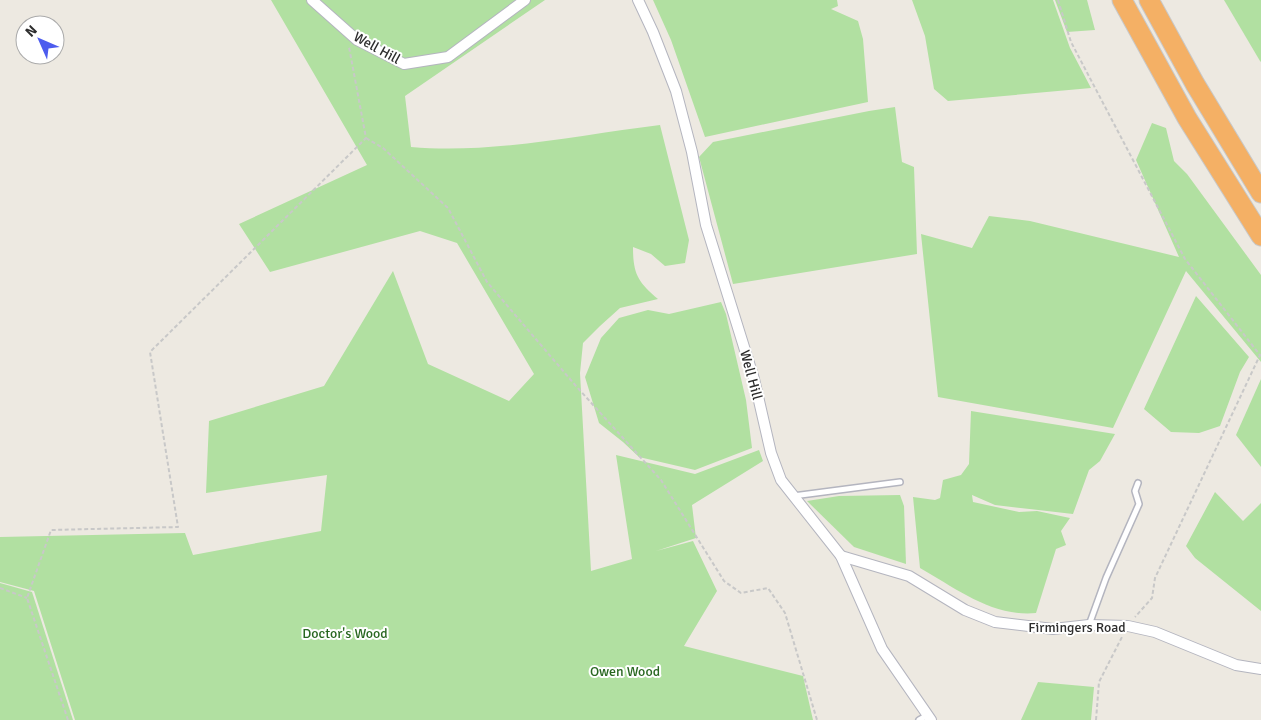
<svg xmlns="http://www.w3.org/2000/svg" width="1261" height="720" viewBox="0 0 1261 720" font-family="Signika,sans-serif">
<style>
.green{fill:#b1e0a1}
.lines{fill:none;stroke-linecap:round;stroke-linejoin:round}
.lane-casing{stroke:#b4b5bf;stroke-width:8}
.street-casing{stroke:#b4b5bf;stroke-width:12}
.highway-casing{stroke:#c8c8c8;stroke-width:21}
.path{stroke:#c8c8c8;stroke-width:2;stroke-dasharray:4 2.5;stroke-linecap:butt}
.lane{stroke:#fff;stroke-width:5}
.street{stroke:#fff;stroke-width:10}
.highway{stroke:#f4b065;stroke-width:19}
.labels{text-anchor:middle;dominant-baseline:central;stroke-width:4;stroke-linejoin:round;paint-order:stroke}
.street-label{font-size:14px;fill:#2d2d2d;stroke:#fff}
.park-label{font-size:14px;fill:#286720;stroke:#fff}
</style>
<rect width="100%" height="100%" fill="#ede9e1"/>
<g class="green">
<path d="M271,0H545L405,96L411,147C493,154 578,135 660,125L689,240L685,263L665,266L651,254L633,247C633,274 638,282 658,299L620,308L600,326L583,343L580,373L591,571L632,559L616,455L695,474L759,450L763,461L692,505L696,538L656,551L693,541L717,591L684,646L803,676L813,720H75L34,591L0,582V537L185,533L193,555L321,531L327,475L206,493L209,421L324,386L393,271L428,364L509,401L534,374L457,243L420,231L270,272L239,224L367,165Z"/>
<polygon points="653,0 837,0 838,6 831,9 858,21 863,39 868,102 705,137 671,40"/>
<polygon points="912,0 1053,0 1070,48 1091,88 948,101 934,89 925,36"/>
<polygon points="1055,0 1087,0 1095,30 1067,32"/>
<polygon points="1224,0 1261,0 1261,62 1260,61"/>
<polygon points="895,107 902,162 914,167 917,254 733,284 699,157 713,142 869,111"/>
<polygon points="1152,123 1166,128 1174,161 1187,174 1261,275 1261,362 1186,271 1113,428 938,397 921,234 972,248 989,216 1030,221 1179,257 1136,160"/>
<polygon points="1196,296 1249,357 1240,372 1220,426 1199,433 1171,432 1144,409"/>
<polygon points="721,302 726,314 746,400 752,448 695,470 639,457 623,442 599,423 585,377 601,338 619,318 648,310 669,314"/>
<polygon points="1261,379 1261,467 1236,435"/>
<path d="M971,411L1115,434L1100,461L1089,470L1073,514L995,505L972,495L973,502L1019,512L1037,511L1070,518L1061,531L1066,545L1056,549L1036,613C992,617 957,589 920,568L913,497L935,500L940,498L943,480L961,475L969,464Z"/>
<polygon points="1215,492 1243,521 1261,503 1261,611 1195,558 1186,546"/>
<polygon points="900,495 904,506 906,564 854,547 807,501 839,496"/>
<polygon points="0,583 32,592 73,720 0,720"/>
<polygon points="1038,682 1094,687 1091,720 1021,720"/>
</g>
<g class="lines">
<defs>
<g id="lane">
<polyline points="793,496 900,482"/>
<polyline points="1089,625 1106,578 1139,504 1135,491 1138,483"/>
<polyline points="919,720 928,715"/>
</g>
<g id="street">
<polyline points="312,0 357,40 404,64 448,57 525,0"/>
<polyline points="638,0 653,32 676,91 692,152 706,225 754,379 771,453 781,480 841,556 882,649 931,720"/>
<polyline points="841,556 909,576 965,610 995,622 1053,629 1089,625 1128,626 1155,632 1236,665 1261,669"/>
</g>
<g id="highway">
<polyline points="1122,0 1187,118 1261,236"/>
<polyline points="1149,0 1195,84 1261,193"/>
</g>
</defs>
<use href="#lane" class="lane-casing"/>
<use href="#street" class="street-casing"/>
<use href="#highway" class="highway-casing"/>
<g class="path">
<polyline points="1058,0 1071,42 1185,259 1260,355 1155,578 1152,598 1135,617"/>
<polyline points="366,138 383,148 448,208 487,282 576,386 661,480 724,581 741,593 768,588 785,613 817,720"/>
<polyline points="0,588 27,598"/>
<polyline points="68,720 27,598 51,530 178,527 150,352 366,138 349,47"/>
<polyline points="1096,720 1099,682 1123,635"/>
</g>
<use href="#lane" class="lane"/>
<use href="#street" class="street"/>
<use href="#highway" class="highway"/>
</g>
<g class="labels">
<g class="street-label">
<text transform="translate(377 48) rotate(29)">Well Hill</text>
<text transform="translate(751 375) rotate(75)">Well Hill</text>
<text x="1077" y="627">Firmingers Road</text>
</g>
<g class="park-label">
<text x="345" y="633">Doctor's Wood</text>
<text x="625" y="671">Owen Wood</text>
</g>
</g>
<g transform="translate(40 40) rotate(315)"><circle r="24" fill="#ffffff" stroke="#ababab"/>
<path d="M0-4L9 19L0 12L-9 19Z" fill="#4d5cee"/>
<text y="-8" font-size="14" font-weight="bold" text-anchor="middle" fill="#2d2d2d">N</text>
</g>
</svg>
